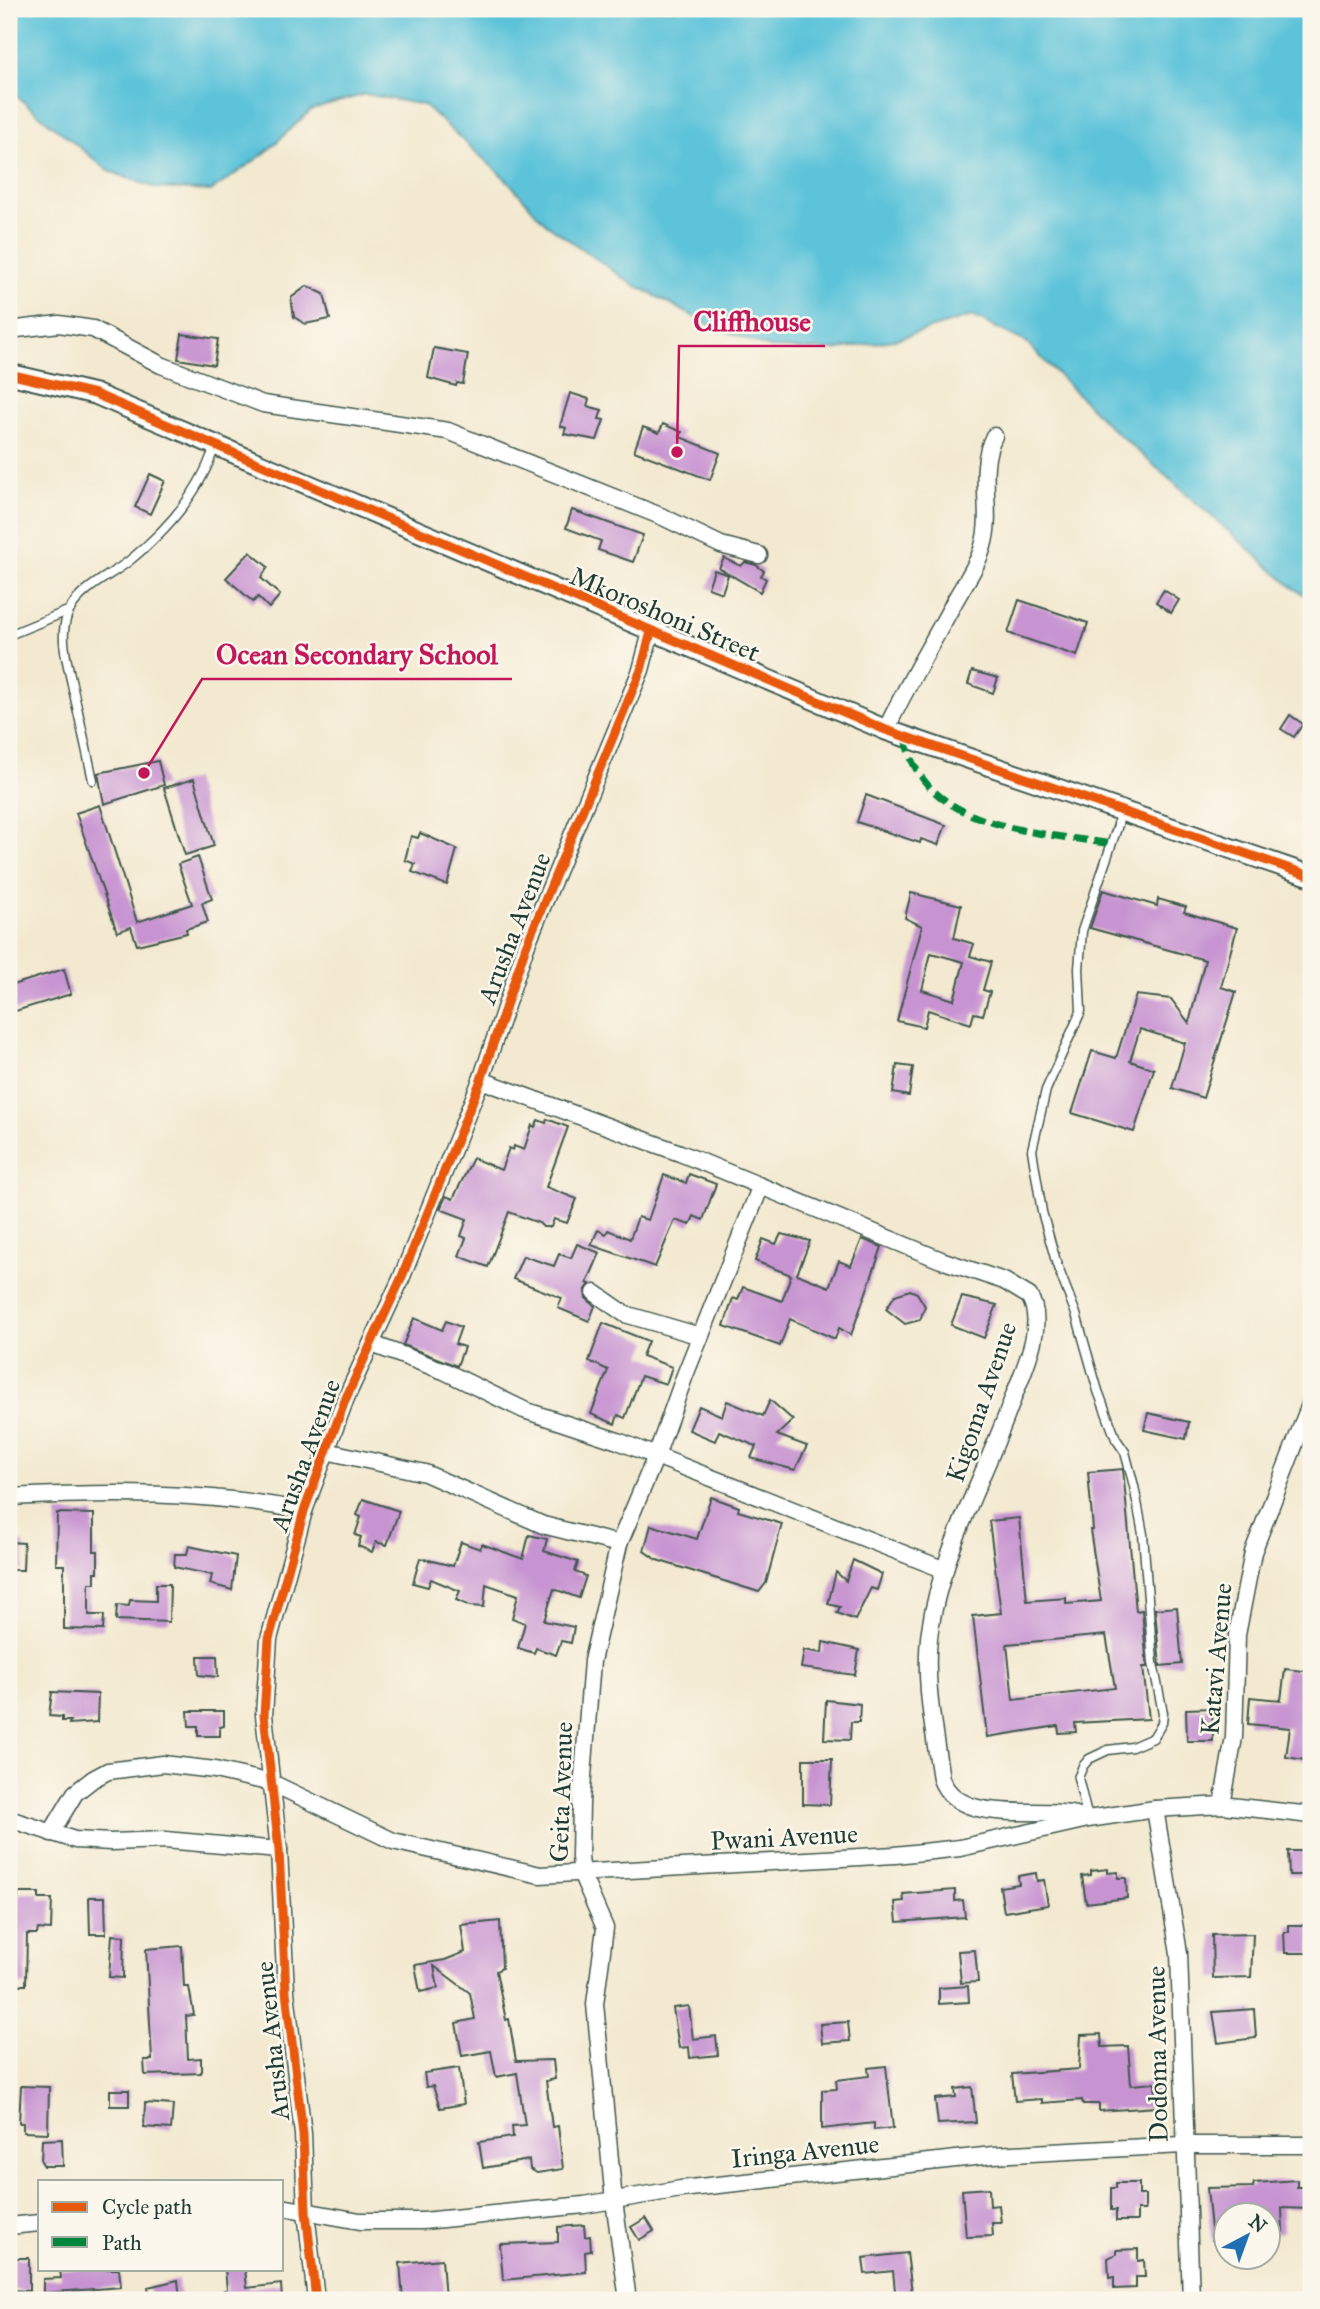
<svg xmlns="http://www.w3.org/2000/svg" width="1320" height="2309" viewBox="0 0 1320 2309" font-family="'IM FELL Great Primer',serif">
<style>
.water{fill:#5cc3d9;stroke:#3e8086;stroke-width:2}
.building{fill:#c794d1;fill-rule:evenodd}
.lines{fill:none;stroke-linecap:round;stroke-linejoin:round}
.service-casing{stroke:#3f574b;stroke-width:11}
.minor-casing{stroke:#3f574b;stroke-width:19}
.tertiary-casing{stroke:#3f574b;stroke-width:23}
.service{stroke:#fff;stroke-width:8}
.minor{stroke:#fff;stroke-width:16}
.tertiary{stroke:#fff;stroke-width:19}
.quiet{stroke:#00873e;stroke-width:7;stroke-dasharray:14 7;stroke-linecap:butt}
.cycleway-casing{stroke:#fbf7ec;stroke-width:13}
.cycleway{stroke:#e8590c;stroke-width:9}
.labels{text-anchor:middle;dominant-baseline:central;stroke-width:5;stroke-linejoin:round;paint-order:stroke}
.street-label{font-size:26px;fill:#1f3d34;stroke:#fbf7ec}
.leader{fill:none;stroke:#c2185b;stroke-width:2.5}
.callout-dot{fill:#c2185b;stroke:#fbf7ec;stroke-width:2.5}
.callout-label{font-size:28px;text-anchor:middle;font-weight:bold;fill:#c2185b;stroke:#fbf7ec;stroke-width:5;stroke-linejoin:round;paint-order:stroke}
</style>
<rect width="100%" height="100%" fill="#fbf7ec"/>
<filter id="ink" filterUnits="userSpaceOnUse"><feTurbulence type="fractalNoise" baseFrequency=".0143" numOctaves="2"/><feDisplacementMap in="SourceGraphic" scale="14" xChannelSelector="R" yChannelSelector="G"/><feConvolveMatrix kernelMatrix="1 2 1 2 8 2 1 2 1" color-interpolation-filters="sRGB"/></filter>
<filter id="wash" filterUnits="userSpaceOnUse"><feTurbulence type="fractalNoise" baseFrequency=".00686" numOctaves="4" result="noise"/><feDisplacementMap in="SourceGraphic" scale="28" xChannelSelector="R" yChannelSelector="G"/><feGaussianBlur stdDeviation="1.57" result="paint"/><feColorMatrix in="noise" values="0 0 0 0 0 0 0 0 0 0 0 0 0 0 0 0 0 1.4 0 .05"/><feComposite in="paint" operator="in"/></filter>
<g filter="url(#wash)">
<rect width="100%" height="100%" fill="#f3e9d0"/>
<polygon class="water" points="9,9 1311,9 1311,599 1292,587 1106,423 1026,342 972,316 893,340 834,350 769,348 708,324 629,282 545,223 508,181 424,105 365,94 311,110 265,153 211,191 155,188 109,171 9,90"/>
<g id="blocks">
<g class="building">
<polygon points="307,286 324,294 330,319 305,324 294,317 291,298"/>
<polygon points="182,334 218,339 214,365 178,359"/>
<polygon points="434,348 468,354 463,384 457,383 456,386 428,378"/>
<polygon points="570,393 589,399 587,406 602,410 599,419 604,420 597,440 564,434 566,428 560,426"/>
<polygon points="663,424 682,432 680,437 720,453 710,480 634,451 643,427 659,433"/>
<polygon points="150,474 165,481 150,514 135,507"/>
<polygon points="572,510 643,535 633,562 598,550 601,541 566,528"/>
<polygon points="250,552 268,567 261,578 280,595 269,608 258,597 253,602 226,578"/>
<polygon points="724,558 741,566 745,562 756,565 764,571 761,576 766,579 760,592 719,568"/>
<polygon points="714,570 728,575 722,593 708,588"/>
<polygon points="1164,590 1179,600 1171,613 1156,602"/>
<polygon points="1019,600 1088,623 1077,656 1008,633"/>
<polygon points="972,671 998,678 993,693 968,684"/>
<polygon points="1290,715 1303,724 1294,737 1281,729"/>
<polygon points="158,761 164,785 104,804 98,773"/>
<polygon points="194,779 214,846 185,855 164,788"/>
<polygon points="866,795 946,825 938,845 921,839 920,843 857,822"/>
<polygon points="100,805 137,922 192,904 178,864 198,857 212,899 202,903 208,922 186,929 187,933 137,945 131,927 117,932 76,813"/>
<polygon points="420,833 457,849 447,885 412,872 415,864 405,860 411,836 418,838"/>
<polygon points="1103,890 1157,906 1158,899 1186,907 1184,912 1237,928 1221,987 1236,992 1203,1098 1172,1088 1185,1043 1140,1029 1130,1061 1154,1069 1134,1132 1072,1113 1092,1051 1116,1058 1136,995 1171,999 1189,1023 1205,960 1090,928"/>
<path d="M911,893L961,905L954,938L974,944L970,956L991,962L983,990L990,992L983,1015L974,1013L971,1024L928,1010L924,1027L897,1021L922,926L905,918ZM931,953L964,962L954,1000L922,990Z"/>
<polygon points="64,969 71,994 9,1013 9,986"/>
<polygon points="897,1065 913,1067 909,1096 893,1093"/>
<polygon points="547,1119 568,1127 546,1187 577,1199 567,1223 554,1219 551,1227 543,1227 539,1223 509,1212 488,1267 459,1256 466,1238 461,1236 467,1219 440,1209 446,1196 453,1199 473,1158 501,1170 509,1148 513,1150 514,1146 524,1150 532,1125 535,1127 538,1120 546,1123"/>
<polygon points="689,1174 716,1184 703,1220 694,1216 690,1225 675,1220 655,1267 591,1245 598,1230 606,1234 608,1230 630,1239 638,1217 648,1220 664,1175 686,1183"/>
<polygon points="781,1234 810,1241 797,1274 829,1287 839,1261 851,1266 862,1239 882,1247 851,1335 839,1328 835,1339 790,1319 780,1346 724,1326 733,1298 738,1300 743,1287 782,1301 791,1275 755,1261 763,1239 776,1244"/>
<polygon points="577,1244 600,1253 587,1283 590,1284 585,1291 586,1298 595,1306 589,1321 558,1308 562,1298 513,1279 523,1256 554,1266 559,1254 571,1258"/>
<polygon points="910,1290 917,1293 925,1306 920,1320 905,1324 886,1309 895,1295"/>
<polygon points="962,1297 997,1305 984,1338 951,1325"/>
<polygon points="414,1318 442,1330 446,1321 461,1327 455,1344 464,1347 457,1366 403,1345"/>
<polygon points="603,1323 648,1341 642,1356 672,1367 666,1384 641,1376 625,1418 618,1415 615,1424 591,1414 608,1370 589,1361"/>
<polygon points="770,1400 793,1420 777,1435 807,1446 795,1470 751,1458 756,1446 719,1431 715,1441 689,1430 699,1406 722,1416 727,1401 763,1416"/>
<polygon points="1148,1413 1189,1422 1186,1439 1144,1430"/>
<path d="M1123,1469L1136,1611L1142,1610L1147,1667H1143L1149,1719L1075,1723L1076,1732L1059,1733L1058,1726L987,1737L973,1616L1001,1613L989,1521L1019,1518L1027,1601L1066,1598V1604L1101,1601L1090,1530H1093L1088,1472ZM1106,1635L1115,1688L1013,1700L1007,1644Z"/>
<polygon points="711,1497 739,1507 738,1511 782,1524 766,1583 759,1592 657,1560 644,1551 651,1525 697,1539"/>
<polygon points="363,1499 399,1511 387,1545 376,1542 372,1552 358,1546 361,1537 355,1535 361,1517 357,1515"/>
<polygon points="57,1513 94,1514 94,1551 98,1551 98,1572 95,1572 95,1583 89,1583 89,1615 104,1615 103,1630 64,1629 64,1565 56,1565"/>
<polygon points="529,1535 547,1539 544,1551 578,1562 575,1572 586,1576 579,1598 554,1589 544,1621 574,1627 571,1643 561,1641 556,1655 536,1648 534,1653 518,1648 525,1623 512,1618 518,1595 486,1584 484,1607 470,1606 456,1600 460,1591 431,1579 428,1587 413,1583 420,1558 453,1566 461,1542 480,1549 482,1544 523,1559"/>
<polygon points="9,1542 24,1543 23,1570 9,1570"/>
<polygon points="189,1546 236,1556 232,1590 210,1584 212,1575 174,1567 175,1554 187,1554"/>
<polygon points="853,1560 882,1574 877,1590 871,1588 855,1620 837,1613 840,1607 828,1604 836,1572 846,1581"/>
<polygon points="156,1584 170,1584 169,1622 116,1620 117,1605 129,1606 130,1600 156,1601"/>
<polygon points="1177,1607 1182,1664 1160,1666 1155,1609"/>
<polygon points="823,1642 859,1650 855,1675 801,1668 804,1650 822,1653"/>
<polygon points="198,1656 217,1656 218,1677 199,1675"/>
<polygon points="1285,1669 1311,1672 1311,1761 1286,1757 1290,1728 1248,1724 1250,1697 1281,1700"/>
<polygon points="52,1692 98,1694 97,1722 69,1724 70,1721 62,1721 62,1717 49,1716"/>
<polygon points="826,1700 860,1704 859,1722 851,1722 850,1740 824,1739"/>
<polygon points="1212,1708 1213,1741 1187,1741 1186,1709"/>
<polygon points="188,1711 224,1711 224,1726 220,1727 220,1736 198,1736 198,1726 189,1726"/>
<polygon points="803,1759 832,1759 830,1805 803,1804"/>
<polygon points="1288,1851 1309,1851 1309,1875 1289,1875"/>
<polygon points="1108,1869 1108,1873 1118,1872 1118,1878 1126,1878 1127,1898 1086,1903 1082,1876 1091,1875 1091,1871"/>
<polygon points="1036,1873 1037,1881 1044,1880 1048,1905 1004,1912 1000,1887 1019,1884 1018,1876"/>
<polygon points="955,1890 955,1901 963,1900 965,1917 897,1922 895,1902 904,1901 903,1894"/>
<polygon points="18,1893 39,1893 39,1899 52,1899 51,1930 38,1929 37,1934 27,1934 26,1985 9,1985 9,1899 18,1899"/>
<polygon points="89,1897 105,1897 106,1934 90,1934"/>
<polygon points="500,1921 502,1968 496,1971 506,2020 509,2019 516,2061 553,2060 555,2079 546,2081 552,2127 558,2126 563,2169 537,2173 530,2169 529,2160 483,2168 479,2142 513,2137 512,2126 525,2125 517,2073 496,2077 491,2051 462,2056 456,2023 475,2019 470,1993 434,1966 438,1988 420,1992 415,1965 445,1960 465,1952 461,1925"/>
<polygon points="1289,1925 1311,1925 1311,1953 1285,1953 1284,1932 1289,1932"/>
<polygon points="1253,1934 1251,1977 1213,1978 1212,1935"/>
<polygon points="112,1935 124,1936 123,1978 109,1977"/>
<polygon points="182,1946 184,1987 189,1987 194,2015 186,2016 188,2059 201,2058 201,2073 145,2075 144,2060 152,2060 146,1949"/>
<polygon points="975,1950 978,1982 961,1983 958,1951"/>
<polygon points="968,1986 969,2002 939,2004 939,1988"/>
<polygon points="689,2006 693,2039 716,2036 718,2055 690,2058 689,2047 679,2048 673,2008"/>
<polygon points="1254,2009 1256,2038 1218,2043 1213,2012"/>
<polygon points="848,2022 850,2041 822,2043 820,2024"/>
<polygon points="1101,2034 1102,2047 1128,2046 1131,2085 1155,2083 1157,2107 1099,2111 1099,2104 1083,2104 1082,2100 1042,2103 1042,2099 1015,2101 1012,2074 1079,2069 1081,2035"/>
<polygon points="886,2066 893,2128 874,2130 874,2123 822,2129 822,2090 837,2089 836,2080 869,2076 868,2068"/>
<polygon points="459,2068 464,2104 440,2108 433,2086 426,2087 424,2073"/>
<polygon points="21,2086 49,2087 48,2133 23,2132 23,2123 19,2123"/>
<polygon points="972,2087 976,2122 938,2124 935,2099 956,2097 955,2089"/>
<rect x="110" y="2090" width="19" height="16"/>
<polygon points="145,2103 173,2105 171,2129 144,2127"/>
<polygon points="62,2139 63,2166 44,2166 41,2161 42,2140"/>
<polygon points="1297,2180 1297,2187 1311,2187 1311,2209 1282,2208 1283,2232 1268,2233 1268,2215 1226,2215 1226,2239 1212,2240 1207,2188 1253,2187 1254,2183"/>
<polygon points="1116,2183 1139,2183 1139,2195 1145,2195 1145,2210 1137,2210 1137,2221 1116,2221 1116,2210 1111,2210 1111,2188 1116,2188"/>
<polygon points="989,2188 990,2206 999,2205 1001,2223 992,2223 993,2236 966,2237 962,2190"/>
<polygon points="646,2218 654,2231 639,2240 631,2227"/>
<polygon points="584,2225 585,2237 590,2236 591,2251 585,2252 586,2272 503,2280 500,2244 558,2242 558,2227"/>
<polygon points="1138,2249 1138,2261 1144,2260 1145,2277 1136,2277 1136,2288 1114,2289 1114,2277 1109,2278 1108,2258 1116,2254 1116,2250"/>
<polygon points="907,2253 913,2300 896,2300 893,2271 865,2274 863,2258"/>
<polygon points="9,2258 29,2258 29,2291 9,2290"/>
<polygon points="442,2259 445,2300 403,2300 400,2263"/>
<polygon points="60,2269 119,2269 121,2287 43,2293 43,2279 61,2278"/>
<polygon points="225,2269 245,2269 247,2288 281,2284 282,2300 224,2300 224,2290 227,2290"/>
<polygon points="178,2280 180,2300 150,2300 148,2287"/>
</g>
</g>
</g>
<g filter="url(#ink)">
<use href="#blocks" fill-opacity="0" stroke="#3f574b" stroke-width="2"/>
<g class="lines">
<defs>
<g id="service">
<polyline points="9,635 70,610"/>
<path d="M93,780L66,657C63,640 62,625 70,609C83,587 110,576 129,561C167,530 201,492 215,445"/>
<polyline points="1088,1819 1078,1778 1083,1766 1089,1759 1108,1750 1132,1747 1153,1738 1162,1723 1163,1713 1153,1663 1143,1534 1134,1486 1125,1452 1116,1439 1098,1391 1076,1314 1057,1265 1042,1212 1032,1150 1046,1090 1081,1011 1079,969 1082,931 1118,825 1119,810"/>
</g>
<g id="minor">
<polyline points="9,330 59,324 93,329 161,365 263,404 448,431 663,517 721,545 759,555"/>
<path d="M886,730C905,688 929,649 951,608C961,588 977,568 983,546C994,510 976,471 994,436"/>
<path d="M481,1080L680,1153L941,1260L1004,1281L1029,1296C1047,1324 1023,1371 1013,1398C987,1473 941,1552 930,1630C923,1678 934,1731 941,1779C961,1830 1045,1802 1086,1818"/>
<polyline points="595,1293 625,1314 700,1336"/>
<polyline points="372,1344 444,1371 524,1410 618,1441 945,1570"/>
<polyline points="326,1451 425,1473 543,1525 619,1544"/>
<path d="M9,1497C108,1492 207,1491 304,1511"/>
<polyline points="1222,1805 1234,1737 1237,1635 1253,1552 1311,1402"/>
<polyline points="1155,1809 1179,1953 1191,2300"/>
<polyline points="9,1819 75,1840 111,1842 165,1840 279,1850"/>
<polyline points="51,1833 75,1793 93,1779 108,1771 163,1764 215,1770 272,1783 393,1841 540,1875 895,1855 960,1848 1088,1819 1155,1809 1222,1805 1311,1815"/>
<polyline points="282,2207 360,2221 423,2221 584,2205 681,2189 993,2155 1183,2145 1311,2145"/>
<polyline points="9,2226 40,2223"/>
<polyline points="316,2300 306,2212 303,2134 286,1992 279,1850 264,1715 269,1639 304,1511 346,1398 401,1279 481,1080 526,946 641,670 651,632"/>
<polyline points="628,2300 614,2201 595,2004 605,1928 582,1875 580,1857 581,1802 592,1661 619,1544 656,1456 685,1375 760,1188"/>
</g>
<polyline id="tertiary" points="9,374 95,394 886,730 1311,876"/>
</defs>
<use href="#service" class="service-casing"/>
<use href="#minor" class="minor-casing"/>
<use href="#tertiary" class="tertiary-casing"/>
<use href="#service" class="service"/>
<use href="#minor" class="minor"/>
<use href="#tertiary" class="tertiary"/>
<path class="quiet" d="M905,738C922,829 1037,832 1112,844"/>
<defs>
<g id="cycleway">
<polyline points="9,374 95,394 886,730 1311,876"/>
<polyline points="316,2300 306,2212 303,2134 286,1992 279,1850 264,1715 269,1639 304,1511 346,1398 401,1279 481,1080 526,946 641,670 651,632"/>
</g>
</defs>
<use href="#cycleway" class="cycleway-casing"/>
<use href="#cycleway" class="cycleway"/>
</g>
</g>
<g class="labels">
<g class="street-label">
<text transform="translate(665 614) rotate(23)">Mkoroshoni Street</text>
<text transform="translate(514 928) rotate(-69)">Arusha Avenue</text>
<text transform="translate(981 1402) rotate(-71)">Kigoma Avenue</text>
<text transform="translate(305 1455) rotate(-70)">Arusha Avenue</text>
<text transform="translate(1216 1659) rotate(-85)">Katavi Avenue</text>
<text transform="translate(561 1792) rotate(-88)">Geita Avenue</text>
<text transform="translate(784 1837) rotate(-3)">Pwani Avenue</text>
<text transform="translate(272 2041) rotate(-96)">Arusha Avenue</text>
<text transform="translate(1157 2054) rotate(-91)">Dodoma Avenue</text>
<text transform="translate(805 2151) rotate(-6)">Iringa Avenue</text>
</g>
</g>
<path class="leader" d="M677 452L679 346H825M144 773L202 679H512"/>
<g class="callout-dot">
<circle cx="677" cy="452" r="7"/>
<circle cx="144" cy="773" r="7"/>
</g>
<g class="callout-label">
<text x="752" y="331">Cliffhouse</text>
<text x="357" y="664">Ocean Secondary School</text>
</g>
<rect width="1320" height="2309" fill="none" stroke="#fbf7ec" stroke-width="35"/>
<rect x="38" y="2180" width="245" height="91" fill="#fbf7ec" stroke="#a3ada2" stroke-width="2"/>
<rect x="52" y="2202" width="35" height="10" fill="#e8590c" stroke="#a3ada2" stroke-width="2"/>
<text x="102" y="2214" font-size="21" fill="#1f3d34">Cycle path</text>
<rect x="52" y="2237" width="35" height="10" fill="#00873e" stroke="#a3ada2" stroke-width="2"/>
<text x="102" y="2250" font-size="21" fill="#1f3d34">Path</text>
<g transform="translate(1247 2236) rotate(41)"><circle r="33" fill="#fbf7ec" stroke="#a3ada2" stroke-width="2"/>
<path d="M0-5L12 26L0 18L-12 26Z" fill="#1f6fb2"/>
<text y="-10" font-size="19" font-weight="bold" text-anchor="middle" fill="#1f3d34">N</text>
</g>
</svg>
